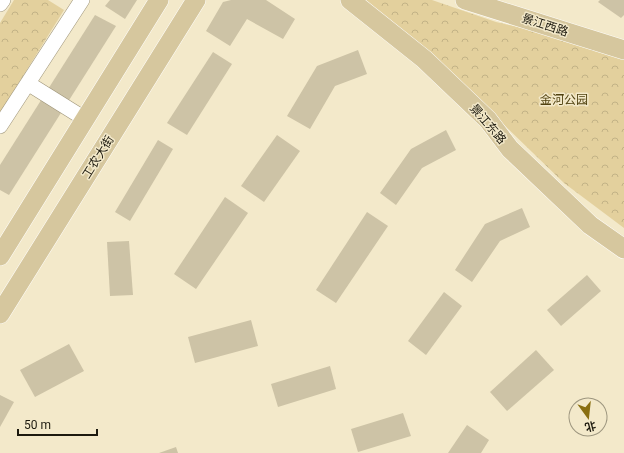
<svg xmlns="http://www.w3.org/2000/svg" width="624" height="453" viewBox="0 0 624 453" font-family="Roboto,'Noto Sans SC',sans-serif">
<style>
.park{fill:url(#park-crowns)}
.building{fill:#cdc3a6}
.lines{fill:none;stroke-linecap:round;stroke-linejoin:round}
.minor-casing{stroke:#9d9377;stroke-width:16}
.major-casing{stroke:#fff;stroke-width:20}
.minor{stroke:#fff;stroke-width:15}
.major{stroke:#d6c79e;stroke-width:19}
.labels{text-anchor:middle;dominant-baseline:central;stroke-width:3;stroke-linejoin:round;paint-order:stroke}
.street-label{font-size:12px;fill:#1c190e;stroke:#f3e9ca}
.park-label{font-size:12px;fill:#514210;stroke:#f3e9ca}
</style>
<defs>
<pattern id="park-crowns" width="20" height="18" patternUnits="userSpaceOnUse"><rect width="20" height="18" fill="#e3d09d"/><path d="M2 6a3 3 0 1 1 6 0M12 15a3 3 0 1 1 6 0" fill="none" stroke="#c2b286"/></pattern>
</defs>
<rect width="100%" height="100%" fill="#f3e9ca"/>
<g class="park">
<polygon points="14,0 48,0 64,10 0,113 0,23"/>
<polygon points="360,0 432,0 496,22 570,39 624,56 624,228 564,183 474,96"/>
</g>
<g class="building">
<polygon points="110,0 137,0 125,19 105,6"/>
<polygon points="231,0 266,0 295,19 283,39 247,19 230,46 206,31 223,2"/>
<polygon points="600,0 624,0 624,15 621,18 598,2"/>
<polygon points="95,15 116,26 9,195 0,190 0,165"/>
<polygon points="358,50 367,74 335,86 310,129 287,116 317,66"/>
<polygon points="213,52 232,64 187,135 167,123"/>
<polygon points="446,130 456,150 422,168 396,205 380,193 411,149"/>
<polygon points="277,135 300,151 264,202 241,186"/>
<polygon points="158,140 173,149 130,221 115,212"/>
<polygon points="225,197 248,213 196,289 174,274"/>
<polygon points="522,208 530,227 500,241 472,282 455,270 485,224"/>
<polygon points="367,212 388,226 336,303 316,290"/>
<polygon points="129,241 133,295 110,296 107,242"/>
<polygon points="587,275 601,291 561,326 547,310"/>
<polygon points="444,292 462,306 426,355 408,341"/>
<polygon points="251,320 258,346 195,363 188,337"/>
<polygon points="69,344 84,371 35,397 20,370"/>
<polygon points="536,350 554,370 507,411 490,392"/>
<polygon points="330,366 336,389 278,407 271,384"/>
<polygon points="0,395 14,402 0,427"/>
<polygon points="403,413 411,436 358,452 351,429"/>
<polygon points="467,425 489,440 481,453 448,453"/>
<polygon points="176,447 178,453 159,453"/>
</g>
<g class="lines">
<defs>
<g id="minor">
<polyline points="0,4 3,0"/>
<polyline points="29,84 85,119"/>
<polyline points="0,126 82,0"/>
</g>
<g id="major">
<polyline points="350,0 424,59 488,120 510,149 590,225 624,249"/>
<polyline points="465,0 624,50"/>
<polyline points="0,256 159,0"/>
<polyline points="0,314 196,0"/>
</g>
</defs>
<use href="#minor" class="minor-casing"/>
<use href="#major" class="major-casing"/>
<use href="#minor" class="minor"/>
<use href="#major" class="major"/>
</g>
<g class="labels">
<g class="street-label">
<text transform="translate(545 25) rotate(18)">景江西路</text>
<text transform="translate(488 124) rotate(49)">景江东路</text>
<text transform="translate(98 157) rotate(-58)">工农大街</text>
</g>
<g class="park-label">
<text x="564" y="100">金河公园</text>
</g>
</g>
<g transform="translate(588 417) rotate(165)"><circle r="19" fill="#f3e9ca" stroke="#9d967f"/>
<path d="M0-3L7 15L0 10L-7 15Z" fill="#8a6f11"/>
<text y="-6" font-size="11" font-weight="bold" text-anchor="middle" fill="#1c190e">北</text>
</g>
<path d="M18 429v6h79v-6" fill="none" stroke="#1c190e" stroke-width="2"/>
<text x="24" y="429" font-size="12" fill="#1c190e" stroke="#f3e9ca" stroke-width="3" paint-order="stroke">50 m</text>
</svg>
